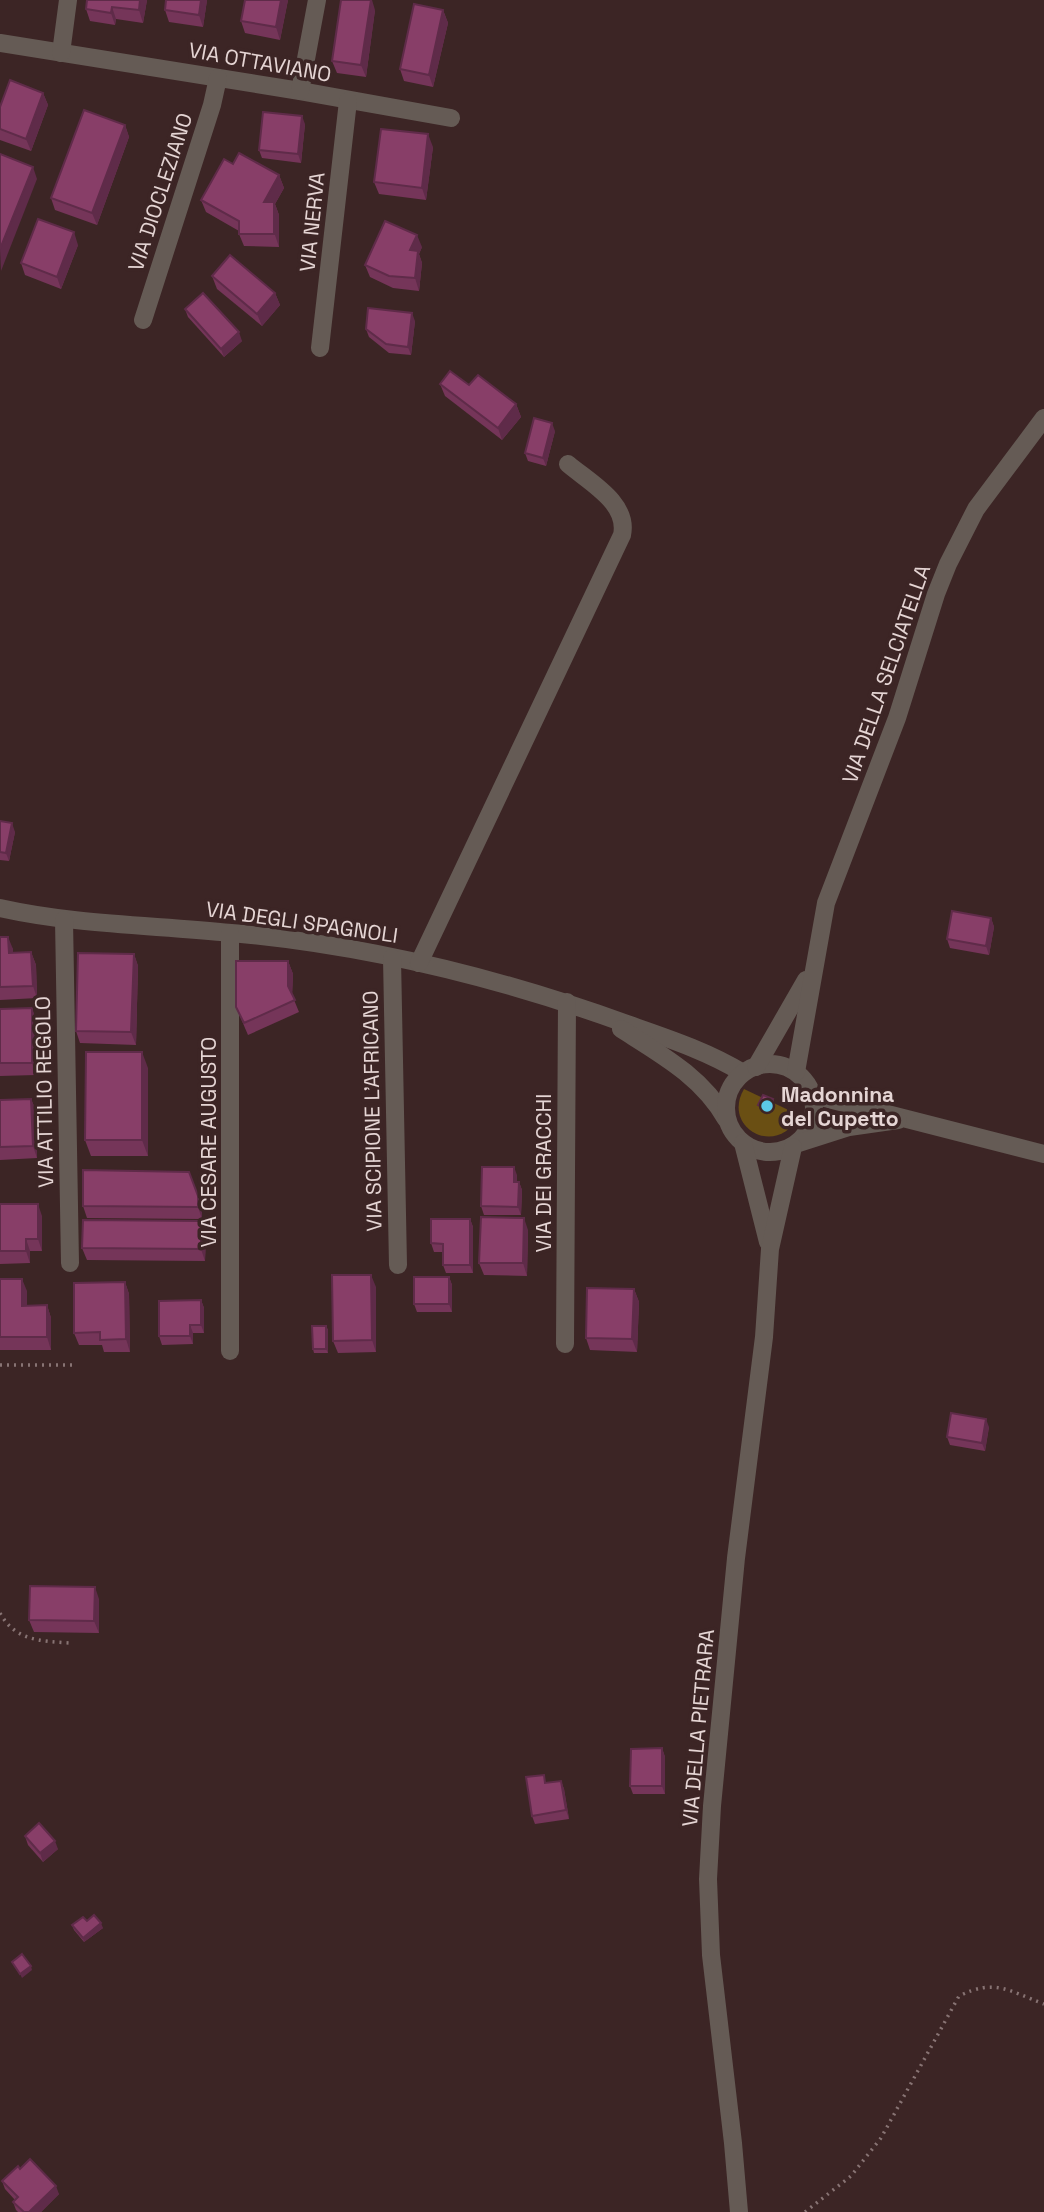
<svg xmlns="http://www.w3.org/2000/svg" width="1044" height="2212" viewBox="0 0 1044 2212" font-family="'Space Grotesk',sans-serif">
<style>
.green{fill:#6a4f13}
.lines{fill:none;stroke-linecap:round;stroke-linejoin:round}
.path{stroke:#887474;stroke-width:3.5;stroke-dasharray:2 5;stroke-linecap:butt}
.minor{stroke:#655b55;stroke-width:18}
.wall{fill:#753559}
.shaded-wall{fill:#5f2b49}
.building{fill:#883e68;stroke:#5f2b49;stroke-width:2}
.poi-dot{fill:#5bc8e7;stroke:#3c2525;stroke-width:2.5}
.labels{text-anchor:middle;dominant-baseline:central;stroke-width:7;stroke-linejoin:round;paint-order:stroke}
.street-label{font-size:21px;fill:#e5d5d4;stroke:#3c2525}
.poi-label{font-size:21px;font-weight:bold;fill:#e5d5d4;stroke:#3c2525;text-anchor:start}
</style>
<rect width="100%" height="100%" fill="#3c2525"/>
<path class="green" d="M744,1089L799,1115C778,1159 721,1128 744,1089Z"/>
<g class="lines">
<g class="path">
<polyline points="0,1365 76,1365"/>
<path d="M0,1613C15,1641 41,1641 70,1643"/>
<path d="M805,2212L851,2176L881,2138L959,1996C995,1978 1009,1991 1044,2004"/>
</g>
<g class="minor">
<polyline points="0,43 300,91 451,118"/>
<polyline points="61,53 68,0"/>
<polyline points="300,91 317,0"/>
<polyline points="143,320 212,105 218,78"/>
<polyline points="320,348 348,101"/>
<path d="M0,908C76,925 154,925 231,933C366,945 500,978 627,1024C667,1038 707,1051 743,1073"/>
<polyline points="64,920 70,1263"/>
<polyline points="230,933 230,1351"/>
<polyline points="392,958 398,1265"/>
<path d="M419,963L622,535C629,503 589,482 568,464"/>
<path d="M621,1029C662,1055 702,1077 726,1119"/>
<circle cx="770" cy="1108" r="44"/>
<polyline points="756,1067 806,980"/>
<polyline points="796,1072 826,903 897,718 936,594 948,564 976,509 1044,418"/>
<polyline points="813,1095 1044,1154"/>
<polyline points="743,1143 768,1242"/>
<polyline points="799,1143 849,1127 898,1120"/>
<polyline points="565,1344 567,1002"/>
<polyline points="739,2212 733,2143 711,1955 708,1879 712,1806 736,1558 764,1337 770,1249 793,1147"/>
</g>
</g>
<g class="wall">
<polygon points="147,0 143,23 116,19 115,25 90,21 86,9"/>
<polygon points="166,0 207,0 203,27 169,22 165,10"/>
<polygon points="288,0 280,40 245,33 241,21"/>
<polygon points="375,10 366,77 337,73 332,61"/>
<polygon points="443,10 448,23 433,87 404,81 400,69"/>
<polygon points="43,93 48,105 31,151 0,140 0,107"/>
<polygon points="305,124 301,163 262,158 259,150"/>
<polygon points="125,125 129,137 97,225 55,210 51,198"/>
<polygon points="433,147 426,200 379,194 374,182"/>
<polygon points="233,164 279,175 284,188 275,204 279,215 279,247 244,246 239,234 239,231 206,212 201,200"/>
<polygon points="78,245 61,289 25,275 21,263"/>
<polygon points="422,247 419,254 422,263 419,291 393,288 370,277 365,265"/>
<polygon points="212,276 275,293 280,305 262,326 217,289"/>
<polygon points="185,309 242,341 224,357 188,317"/>
<polygon points="415,321 411,355 389,353 369,337 366,329"/>
<polygon points="440,384 516,404 521,417 502,440 445,396"/>
<polygon points="555,431 546,466 528,461 525,453"/>
<polygon points="0,821 15,832 9,861 0,860"/>
<polygon points="991,918 994,927 989,955 950,948 947,939"/>
<polygon points="0,937 13,949 13,953 31,952 36,965 37,998 0,1000"/>
<polygon points="134,954 138,966 136,1045 80,1043 76,1031"/>
<polygon points="288,961 293,974 292,995 299,1012 248,1035 236,1007"/>
<polygon points="32,1008 36,1021 36,1075 0,1076 0,1009"/>
<polygon points="148,1068 148,1156 91,1156 85,1140"/>
<polygon points="31,1099 36,1111 37,1158 0,1160 0,1100"/>
<polygon points="773,1099 774,1103 769,1114 760,1109 758,1105"/>
<polygon points="83,1170 202,1208 202,1219 87,1218 83,1206"/>
<polygon points="517,1175 517,1182 519,1182 522,1190 521,1215 484,1215 481,1206"/>
<polygon points="0,1204 42,1216 42,1251 30,1251 30,1263 0,1264"/>
<polygon points="470,1219 473,1227 473,1273 446,1273 443,1265 443,1252 434,1252 431,1243"/>
<polygon points="201,1221 206,1233 205,1261 87,1260 82,1248"/>
<polygon points="528,1230 527,1276 484,1275 479,1263"/>
<polygon points="449,1277 452,1285 452,1312 417,1312 414,1304"/>
<polygon points="0,1279 27,1291 27,1306 47,1305 51,1318 51,1350 0,1350"/>
<polygon points="125,1282 129,1294 130,1352 104,1352 102,1345 79,1345 74,1333"/>
<polygon points="376,1287 376,1352 338,1353 333,1341"/>
<polygon points="634,1289 639,1302 637,1352 590,1350 586,1338"/>
<polygon points="201,1300 204,1308 204,1333 193,1333 193,1344 162,1345 159,1336"/>
<polygon points="326,1326 328,1330 328,1353 314,1353 313,1349"/>
<polygon points="989,1427 985,1451 950,1445 947,1437"/>
<polygon points="99,1599 99,1633 34,1632 29,1620"/>
<polygon points="662,1748 665,1757 665,1794 633,1794 630,1786"/>
<polygon points="561,1781 564,1789 569,1819 535,1824 532,1816 547,1783"/>
<polygon points="25,1836 58,1849 43,1862 28,1845"/>
<polygon points="87,1921 103,1928 84,1942 74,1930 72,1925"/>
<polygon points="20,2169 59,2194 41,2212 18,2212 16,2210 13,2202 15,2200 5,2189 2,2181"/>
</g>
<g class="shaded-wall">
<polygon points="140,0 147,0 143,23 139,10"/>
<polygon points="201,0 207,0 203,27 199,15"/>
<polygon points="281,0 288,0 280,40 276,27"/>
<polygon points="371,0 372,0 375,10 366,77 361,65"/>
<polygon points="112,7 116,19 115,25 111,13"/>
<polygon points="443,10 448,23 433,87 429,75"/>
<polygon points="43,93 48,105 31,151 26,139"/>
<polygon points="302,116 305,124 301,163 298,154"/>
<polygon points="125,125 129,137 97,225 92,213"/>
<polygon points="428,134 433,147 426,200 422,188"/>
<polygon points="33,167 37,179 1,271 0,249"/>
<polygon points="279,175 284,188 275,204 279,215 279,247 264,202"/>
<polygon points="74,232 78,245 61,289 57,277"/>
<polygon points="417,235 422,247 419,254 422,263 419,291 415,278 410,250"/>
<polygon points="275,293 280,305 262,326 257,314"/>
<polygon points="412,313 415,321 411,355 408,347"/>
<polygon points="239,332 242,341 224,357 221,349"/>
<polygon points="516,404 521,417 502,440 498,428"/>
<polygon points="552,423 555,431 546,466 543,458"/>
<polygon points="12,823 15,832 9,861 6,853"/>
<polygon points="991,918 994,927 989,955 986,946"/>
<polygon points="8,937 13,949 13,965 9,953"/>
<polygon points="31,952 36,965 37,998 33,986"/>
<polygon points="134,954 138,966 136,1045 131,1032"/>
<polygon points="288,961 293,974 292,998 288,986"/>
<polygon points="32,1008 36,1021 36,1075 32,1063"/>
<polygon points="142,1052 148,1068 148,1156 142,1140"/>
<polygon points="31,1099 36,1111 37,1158 33,1146"/>
<polygon points="773,1099 774,1103 769,1114 768,1109"/>
<polygon points="514,1167 517,1175 517,1190 514,1182"/>
<polygon points="519,1182 522,1190 521,1215 518,1207"/>
<polygon points="198,1196 202,1208 202,1219 198,1207"/>
<polygon points="38,1204 42,1216 42,1251 38,1239"/>
<polygon points="524,1218 528,1230 527,1276 523,1263"/>
<polygon points="470,1219 473,1227 473,1273 470,1265"/>
<polygon points="201,1221 206,1233 205,1261 201,1249"/>
<polygon points="26,1239 30,1251 30,1263 26,1251"/>
<polygon points="371,1275 376,1287 376,1352 372,1340"/>
<polygon points="449,1277 452,1285 452,1312 449,1304"/>
<polygon points="22,1279 27,1291 27,1318 22,1306"/>
<polygon points="125,1282 129,1294 130,1352 126,1339"/>
<polygon points="634,1289 639,1302 637,1352 632,1339"/>
<polygon points="201,1300 204,1308 204,1333 201,1325"/>
<polygon points="47,1305 51,1318 51,1350 47,1337"/>
<polygon points="190,1325 193,1333 193,1344 190,1336"/>
<polygon points="326,1326 328,1330 328,1353 326,1349"/>
<polygon points="986,1419 989,1427 985,1451 982,1443"/>
<polygon points="95,1587 99,1599 99,1633 94,1621"/>
<polygon points="662,1748 665,1757 665,1794 662,1786"/>
<polygon points="561,1781 564,1789 569,1819 566,1810"/>
<polygon points="55,1841 58,1849 43,1862 40,1853"/>
<polygon points="101,1923 103,1928 84,1942 83,1938"/>
<polygon points="31,1966 32,1970 22,1978 20,1974"/>
<polygon points="56,2186 59,2194 41,2212 29,2212"/>
</g>
<g class="building">
<polygon points="87,0 140,0 139,10 112,7 111,13 86,9"/>
<polygon points="166,0 201,0 199,15 165,10"/>
<polygon points="245,0 281,0 276,27 241,21"/>
<polygon points="341,0 371,0 361,65 332,61"/>
<polygon points="414,4 443,10 429,75 400,69"/>
<polygon points="10,80 43,93 26,139 0,129 0,107"/>
<polygon points="84,110 125,125 92,213 51,198"/>
<polygon points="263,112 302,116 298,154 259,150"/>
<polygon points="381,129 428,134 422,188 374,182"/>
<polygon points="239,153 279,175 264,202 274,202 274,234 239,234 239,221 201,200 224,159 233,164"/>
<polygon points="0,154 33,167 0,249"/>
<polygon points="38,219 74,232 57,277 21,263"/>
<polygon points="385,221 417,235 410,250 418,251 415,278 389,276 365,265"/>
<polygon points="230,255 275,293 257,314 212,276"/>
<polygon points="203,293 239,332 221,349 185,309"/>
<polygon points="368,308 412,313 408,347 386,344 366,329"/>
<polygon points="450,371 469,385 478,375 516,404 498,428 440,384"/>
<polygon points="534,418 552,423 543,458 525,453"/>
<polygon points="0,821 12,823 6,853 0,852"/>
<polygon points="952,911 991,918 986,946 947,939"/>
<polygon points="0,937 8,937 9,953 31,952 33,986 0,987"/>
<polygon points="78,953 134,954 131,1032 76,1031"/>
<polygon points="236,961 288,961 288,986 295,1000 244,1023 236,1007"/>
<polygon points="32,1008 32,1063 0,1063 0,1009"/>
<polygon points="86,1052 142,1052 142,1140 85,1140"/>
<polygon points="763,1095 773,1099 768,1109 758,1105"/>
<polygon points="31,1099 33,1146 0,1147 0,1100"/>
<polygon points="482,1167 514,1167 514,1182 519,1182 518,1207 481,1206"/>
<polygon points="83,1170 189,1172 198,1196 198,1207 83,1206"/>
<polygon points="0,1204 38,1204 38,1239 26,1239 26,1251 0,1251"/>
<polygon points="481,1217 524,1218 523,1263 479,1263"/>
<polygon points="431,1219 470,1219 470,1265 443,1265 443,1244 431,1243"/>
<polygon points="83,1220 201,1221 201,1249 82,1248"/>
<polygon points="332,1275 371,1275 372,1340 333,1341"/>
<rect x="414" y="1277" width="35" height="27"/>
<polygon points="0,1279 22,1279 22,1306 47,1305 47,1337 0,1337"/>
<polygon points="125,1282 126,1339 100,1340 100,1332 74,1333 74,1283"/>
<polygon points="587,1288 634,1289 632,1339 586,1338"/>
<polygon points="201,1300 201,1325 190,1325 190,1336 159,1336 159,1301"/>
<polygon points="312,1326 326,1326 326,1349 313,1349"/>
<polygon points="951,1413 986,1419 982,1443 947,1437"/>
<polygon points="30,1586 95,1587 94,1621 29,1620"/>
<polygon points="662,1748 662,1786 630,1786 631,1749"/>
<polygon points="544,1775 545,1783 561,1781 566,1810 532,1816 526,1777"/>
<polygon points="39,1823 55,1841 40,1853 25,1836"/>
<polygon points="94,1915 101,1923 83,1938 72,1925 83,1917 87,1921"/>
<polygon points="22,1954 31,1966 20,1974 12,1962"/>
<polygon points="30,2159 56,2186 29,2212 24,2212 13,2202 18,2197 2,2181 18,2166 20,2169"/>
</g>
<circle class="poi-dot" cx="767" cy="1106" r="7"/>
<g class="labels">
<g class="street-label">
<text transform="translate(260 62) rotate(10)">VIA OTTAVIANO</text>
<text transform="translate(160 192) rotate(-72)">VIA DIOCLEZIANO</text>
<text transform="translate(312 222) rotate(-84)">VIA NERVA</text>
<text transform="translate(886 674) rotate(-71)">VIA DELLA SELCIATELLA</text>
<text transform="translate(302 922) rotate(8)">VIA DEGLI SPAGNOLI</text>
<text transform="translate(44 1092) rotate(-91)">VIA ATTILIO REGOLO</text>
<text transform="translate(372 1111) rotate(-91)">VIA SCIPIONE L'AFRICANO</text>
<text transform="translate(208 1142) rotate(-90)">VIA CESARE AUGUSTO</text>
<text transform="translate(543 1173) rotate(-90)">VIA DEI GRACCHI</text>
<text transform="translate(698 1728) rotate(-85)">VIA DELLA PIETRARA</text>
</g>
<g class="poi-label">
<text x="781" y="1094">Madonnina<tspan x="781" dy="24">del Cupetto</tspan></text>
</g>
</g>
</svg>
